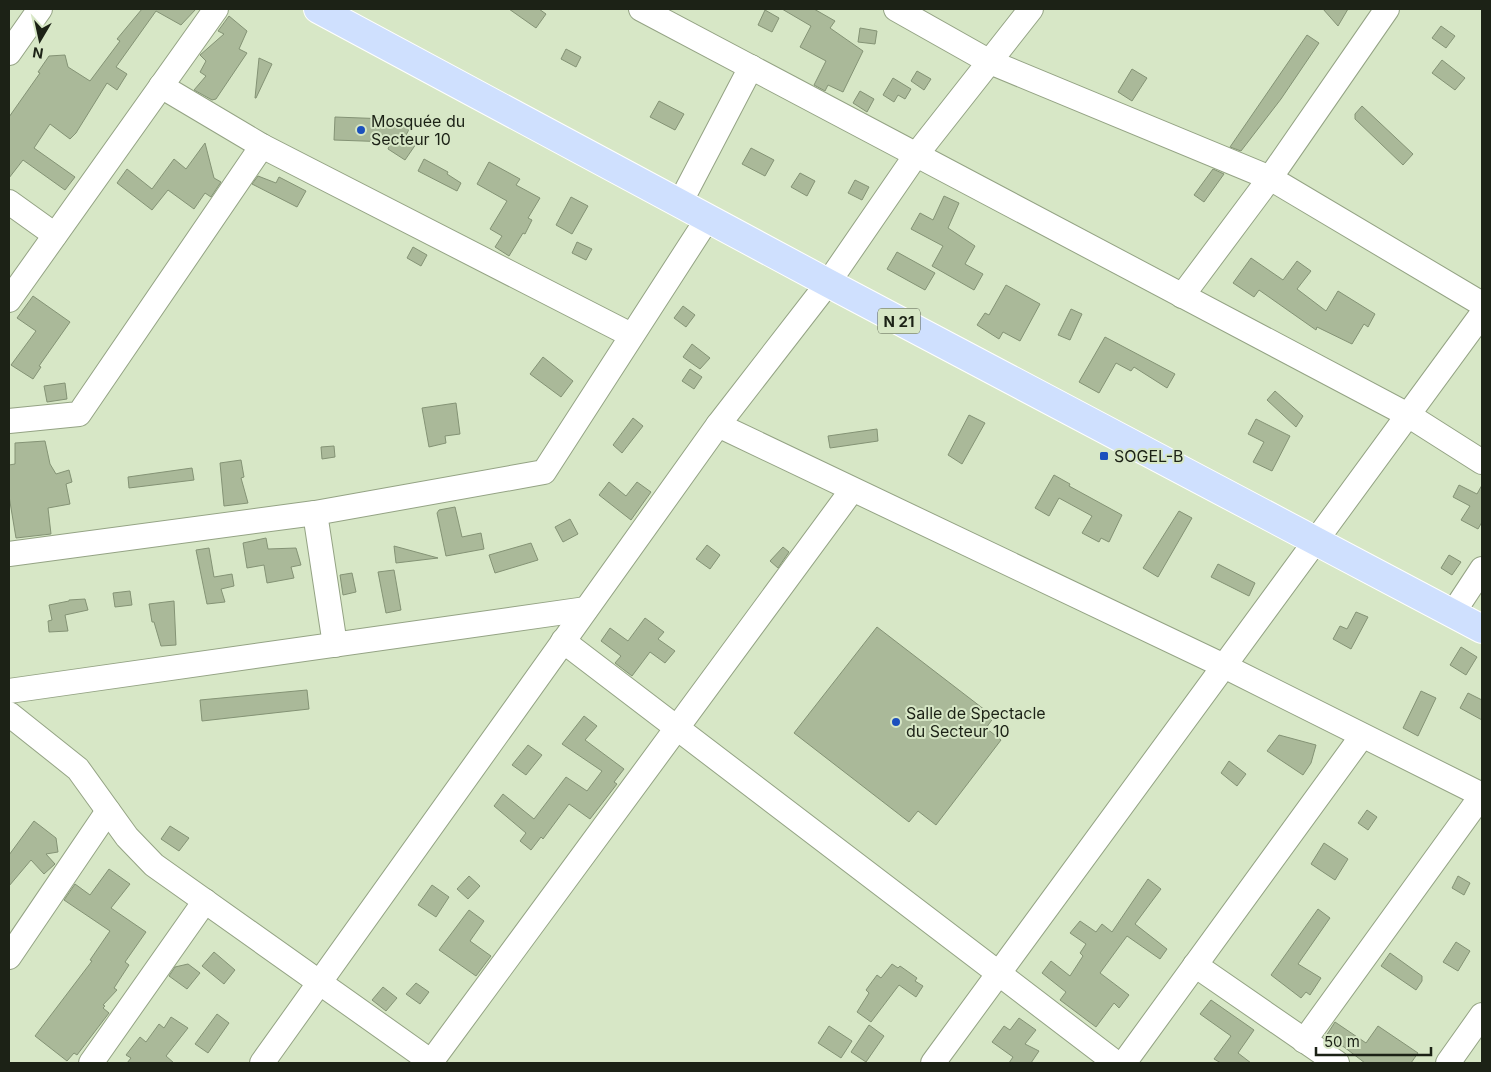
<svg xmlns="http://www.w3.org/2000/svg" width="1491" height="1072" viewBox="0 0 1491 1072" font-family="Inter,sans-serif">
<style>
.building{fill:#aab999;stroke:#849375}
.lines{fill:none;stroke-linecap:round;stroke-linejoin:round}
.minor-casing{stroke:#94a384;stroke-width:26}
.major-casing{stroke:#fff;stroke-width:30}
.minor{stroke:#fff;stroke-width:24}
.major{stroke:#cfe0fe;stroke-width:28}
.poi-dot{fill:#1c50bd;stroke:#d7e7c6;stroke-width:2}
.labels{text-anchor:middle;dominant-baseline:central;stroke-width:4;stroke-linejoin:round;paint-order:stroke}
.shield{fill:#d7e7c6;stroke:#545d4b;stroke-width:1}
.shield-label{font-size:15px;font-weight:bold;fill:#1c2216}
.poi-label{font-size:16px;fill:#1c2216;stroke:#d7e7c6;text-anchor:start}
</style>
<rect width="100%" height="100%" fill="#d7e7c6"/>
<g class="building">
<polygon points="142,9 196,9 181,25 156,11 116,67 127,74 117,90 107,83 76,133 70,139 50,124 34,148 75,177 65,190 23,160 9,178 9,117 40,73 38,72 49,56 65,55 68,67 90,81 120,41 117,39"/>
<polygon points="509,9 539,9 546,14 536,28"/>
<polygon points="782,9 814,9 835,21 830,28 863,51 843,92 828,85 825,91 814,85 826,61 800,47 811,26"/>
<polygon points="1323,9 1348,9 1338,26"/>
<polygon points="765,10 779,18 772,32 758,25"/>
<polygon points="229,16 247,31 239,49 247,53 216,99 212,100 194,90 206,76 200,72 206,61 200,55 224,34 218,31"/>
<polygon points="1441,26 1455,36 1446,48 1432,38"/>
<polygon points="860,28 877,31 875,44 858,42"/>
<polygon points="1307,35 1319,43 1281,99 1241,151 1230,147"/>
<polygon points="566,49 581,57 576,67 561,59"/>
<polygon points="259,58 272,64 256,98 255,98"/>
<polygon points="1442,60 1465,78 1455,90 1432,73"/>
<polygon points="1132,69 1147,78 1132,101 1118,92"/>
<polygon points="917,71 931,79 924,90 911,81"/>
<polygon points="893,78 911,89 905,99 898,95 894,102 883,95"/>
<polygon points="860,91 874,99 867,112 853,103"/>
<polygon points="659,101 684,114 675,130 650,117"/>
<polygon points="1362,106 1413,154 1403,165 1355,119 1355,114"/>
<polygon points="335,117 414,120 405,137 416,144 405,160 388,149 391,142 334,140"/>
<polygon points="205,143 214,178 221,182 211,197 205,193 194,209 168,190 152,210 117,183 127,169 152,189 174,159 186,169"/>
<polygon points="751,148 774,160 765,176 742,164"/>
<polygon points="424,159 448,172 447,174 461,183 457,191 418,171"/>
<polygon points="489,162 520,179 516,185 540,198 528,218 532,220 525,234 523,233 509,256 495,247 502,236 490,229 507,201 477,184"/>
<polygon points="1213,169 1224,174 1204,202 1194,195"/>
<polygon points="800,173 815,181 807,196 791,187"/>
<polygon points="258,176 276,183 279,177 306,191 297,207 252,184"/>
<polygon points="855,180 869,187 862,200 848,193"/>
<polygon points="944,196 959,203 948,228 975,246 965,264 983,274 974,290 932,266 943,246 911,229 920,213 933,220"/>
<polygon points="571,197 588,206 572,234 556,225"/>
<polygon points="577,242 592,249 586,260 572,253"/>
<polygon points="413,247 427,255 421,266 407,258"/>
<polygon points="897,252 935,273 925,290 887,269"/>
<polygon points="1251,258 1283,280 1297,261 1311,271 1297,289 1326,311 1338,291 1375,314 1368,327 1364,324 1352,344 1317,327 1316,330 1259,290 1254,297 1233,283"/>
<polygon points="1006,285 1040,304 1020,341 1003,332 999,339 977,325 985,313 989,315"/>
<polygon points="33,296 70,322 39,366 41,367 33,379 11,365 36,331 17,318"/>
<polygon points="683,306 695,315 686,327 674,318"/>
<polygon points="1071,309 1082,314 1070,340 1058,335"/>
<polygon points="1105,337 1175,374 1167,388 1134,367 1131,371 1116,363 1099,393 1079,382"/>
<polygon points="692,344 710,358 700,369 683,357"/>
<polygon points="543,357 573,381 561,397 530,374"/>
<polygon points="690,369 702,377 694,389 682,381"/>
<polygon points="65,383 67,399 47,402 44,386"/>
<polygon points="1275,391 1303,416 1296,427 1267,400"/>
<polygon points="456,403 460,434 445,436 446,443 429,447 422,408"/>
<polygon points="969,415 985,423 962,464 948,455"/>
<polygon points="633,418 643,426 622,453 613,445"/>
<polygon points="1256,419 1290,436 1272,471 1253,462 1264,442 1248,434"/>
<polygon points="877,429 878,441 830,448 828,436"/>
<polygon points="45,441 50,464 56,474 69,470 72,482 66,484 70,504 48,508 51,534 16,538 9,496 9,465 15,464 15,443"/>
<polygon points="334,446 335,457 322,459 321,447"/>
<polygon points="241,460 244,477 241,478 248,503 224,506 220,463"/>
<polygon points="192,468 194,480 129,488 128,477"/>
<polygon points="1054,475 1070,484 1069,486 1122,515 1109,542 1101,538 1099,542 1082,533 1092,516 1059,498 1049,516 1035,508"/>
<polygon points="609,482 626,496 637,482 651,492 631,520 599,495"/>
<polygon points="1459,485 1477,494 1482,485 1482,522 1478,529 1461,520 1470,506 1453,497"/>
<polygon points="455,507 462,537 481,533 484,549 446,556 437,513 439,510"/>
<polygon points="1179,511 1192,518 1158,577 1143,568"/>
<polygon points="570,519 578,534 563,542 555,527"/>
<polygon points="266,538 268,549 296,548 301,565 291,567 294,578 267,583 264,565 247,568 243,543"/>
<polygon points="531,543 538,560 495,573 489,555"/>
<polygon points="707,545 720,555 710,569 696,559"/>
<polygon points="394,546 438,558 396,563"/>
<polygon points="783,547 789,552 778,568 770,561"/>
<polygon points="209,548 214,577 232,574 234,586 221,589 225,602 207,604 196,550"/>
<polygon points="1449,555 1461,562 1452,575 1441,568"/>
<polygon points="1218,564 1255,583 1249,596 1211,577"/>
<polygon points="394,570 401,610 386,613 378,572"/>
<polygon points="352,573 356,592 343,595 340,575"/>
<polygon points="130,591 132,605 115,607 113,593"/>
<polygon points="85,599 88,610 65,615 68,631 49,632 48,621 52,620 49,605 69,601 69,600"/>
<polygon points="174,601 176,645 161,646 154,622 152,622 149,604"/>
<polygon points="1356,612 1368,617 1351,649 1333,639 1340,626 1347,629"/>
<polygon points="645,618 664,632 658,639 675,651 665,663 650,652 632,676 615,663 621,656 601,641 610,628 628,641"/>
<polygon points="877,627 994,717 986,728 1001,740 936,825 918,811 909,822 794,733"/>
<polygon points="1461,647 1477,657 1466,675 1450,665"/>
<polygon points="307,690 309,709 202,721 200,700"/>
<polygon points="1421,691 1436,698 1418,736 1403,728"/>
<polygon points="1468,693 1482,700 1482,720 1460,708"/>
<polygon points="584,716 597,726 585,740 624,769 614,782 617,784 590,819 569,804 543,839 541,837 531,850 520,841 526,833 494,806 503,794 534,819 566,777 587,791 602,771 562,744"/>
<polygon points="1279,735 1316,745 1311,763 1303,775 1267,751"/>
<polygon points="528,745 542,755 526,775 512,765"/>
<polygon points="1229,761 1246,774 1237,786 1221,773"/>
<polygon points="1367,810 1377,817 1368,830 1358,823"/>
<polygon points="34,821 56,838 58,852 46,854 55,864 44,874 31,860 9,886 9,855"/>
<polygon points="170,826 189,838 179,851 161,839"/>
<polygon points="1324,843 1348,859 1335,880 1311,864"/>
<polygon points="109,869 130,884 111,908 146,932 125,962 129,965 114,988 117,990 103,1005 105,1006 103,1008 109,1013 77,1055 74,1053 67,1061 35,1036 92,961 90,960 110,931 64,900 75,884 90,895"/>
<polygon points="469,876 480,886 468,899 457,889"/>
<polygon points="1458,876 1470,883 1464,895 1452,888"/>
<polygon points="1148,879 1161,889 1135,924 1167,949 1160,959 1127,936 1100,973 1129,995 1119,1008 1114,1003 1096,1027 1060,1000 1066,992 1042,973 1051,961 1070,976 1083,956 1080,953 1086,944 1070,933 1080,921 1096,932 1102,924 1112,932"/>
<polygon points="432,885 449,897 436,917 418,905"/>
<polygon points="1318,909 1330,918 1298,964 1321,978 1310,995 1306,992 1301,998 1271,975"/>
<polygon points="469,910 484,921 470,941 491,956 476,976 439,950"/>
<polygon points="1456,942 1470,951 1458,971 1443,962"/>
<polygon points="214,952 235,970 224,984 202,966"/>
<polygon points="1390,953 1422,976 1422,981 1416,990 1381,966"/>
<polygon points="188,964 200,973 187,989 169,976 175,967"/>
<polygon points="892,964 898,968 900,966 917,978 915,981 923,986 916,997 899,985 871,1022 857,1012 869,993 866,990 877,975 881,978"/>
<polygon points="416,983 429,992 420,1004 406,994"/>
<polygon points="383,987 397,998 386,1011 372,1000"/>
<polygon points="1211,1000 1254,1030 1238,1053 1251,1063 1221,1063 1214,1059 1231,1036 1200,1014"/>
<polygon points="217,1014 229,1023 208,1053 195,1044"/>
<polygon points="171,1017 188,1028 166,1056 174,1063 127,1063 131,1058 126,1055 140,1037 146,1042 159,1024 164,1028"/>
<polygon points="1019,1018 1036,1030 1025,1044 1039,1051 1031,1063 1009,1063 1013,1057 992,1042 1004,1026 1010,1030"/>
<polygon points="1335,1022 1366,1043 1378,1026 1418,1053 1411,1063 1365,1063 1344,1047 1326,1036"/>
<polygon points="869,1025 884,1036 866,1062 851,1052"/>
<polygon points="829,1026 852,1041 841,1058 818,1043"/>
</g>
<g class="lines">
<defs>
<g id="minor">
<polyline points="641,9 1408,415 1482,462"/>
<polyline points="896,9 990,62 1270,178 1482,304"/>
<polyline points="9,53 40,9"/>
<polyline points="161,86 262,146 631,335"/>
<polyline points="9,202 55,235"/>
<polyline points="680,203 751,67"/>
<polyline points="1182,296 1270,178 1387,9"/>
<polyline points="9,300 216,9"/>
<polyline points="9,421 79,414 262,146"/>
<polyline points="718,425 1224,666 1482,795"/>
<polyline points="315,513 335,645"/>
<polyline points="9,554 315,513 544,472 708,218"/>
<polyline points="1453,613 1482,569"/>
<polyline points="563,641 1116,1063"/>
<polyline points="9,691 586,609"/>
<polyline points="9,714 78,769 127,837 154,865 433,1063"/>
<polyline points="9,957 108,811"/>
<polyline points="1195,965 1337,1063"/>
<polyline points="1304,1041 1482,795"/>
<polyline points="431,1062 852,490"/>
<polyline points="91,1063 205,901"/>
<polyline points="262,1063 718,425 828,283 916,155 1031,9"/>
<polyline points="933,1063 1482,314"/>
<polyline points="1124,1063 1362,736"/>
<polyline points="1448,1063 1482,1015"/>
</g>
<polyline id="major" points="318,9 828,283 1482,629"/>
</defs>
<use href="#minor" class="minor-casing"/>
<use href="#major" class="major-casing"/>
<use href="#minor" class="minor"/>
<use href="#major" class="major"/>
</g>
<g class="poi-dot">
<circle cx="361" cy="130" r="5"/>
<rect x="1099" y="451" width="10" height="10" rx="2.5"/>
<circle cx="896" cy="722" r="5"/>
</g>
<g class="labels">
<rect class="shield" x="878" y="308.5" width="42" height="25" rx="4"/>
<g class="shield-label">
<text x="899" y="321">N 21</text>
</g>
<g class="poi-label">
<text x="371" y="121">Mosquée du<tspan x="371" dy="18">Secteur 10</tspan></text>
<text x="1114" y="456">SOGEL-B</text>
<text x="906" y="713">Salle de Spectacle<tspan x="906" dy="18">du Secteur 10</tspan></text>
</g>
</g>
<rect width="1491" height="1072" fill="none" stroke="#1c2216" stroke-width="20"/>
<g transform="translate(40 40) rotate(189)" stroke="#d7e7c6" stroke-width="4" paint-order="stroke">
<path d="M0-4L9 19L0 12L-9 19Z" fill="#1c2216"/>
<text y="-8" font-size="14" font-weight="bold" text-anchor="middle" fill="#1c2216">N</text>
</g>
<path d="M1316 1047v8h115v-8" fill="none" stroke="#1c2216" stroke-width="2.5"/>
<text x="1324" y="1047" font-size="15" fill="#1c2216" stroke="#d7e7c6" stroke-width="4" paint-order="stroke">50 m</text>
</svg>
